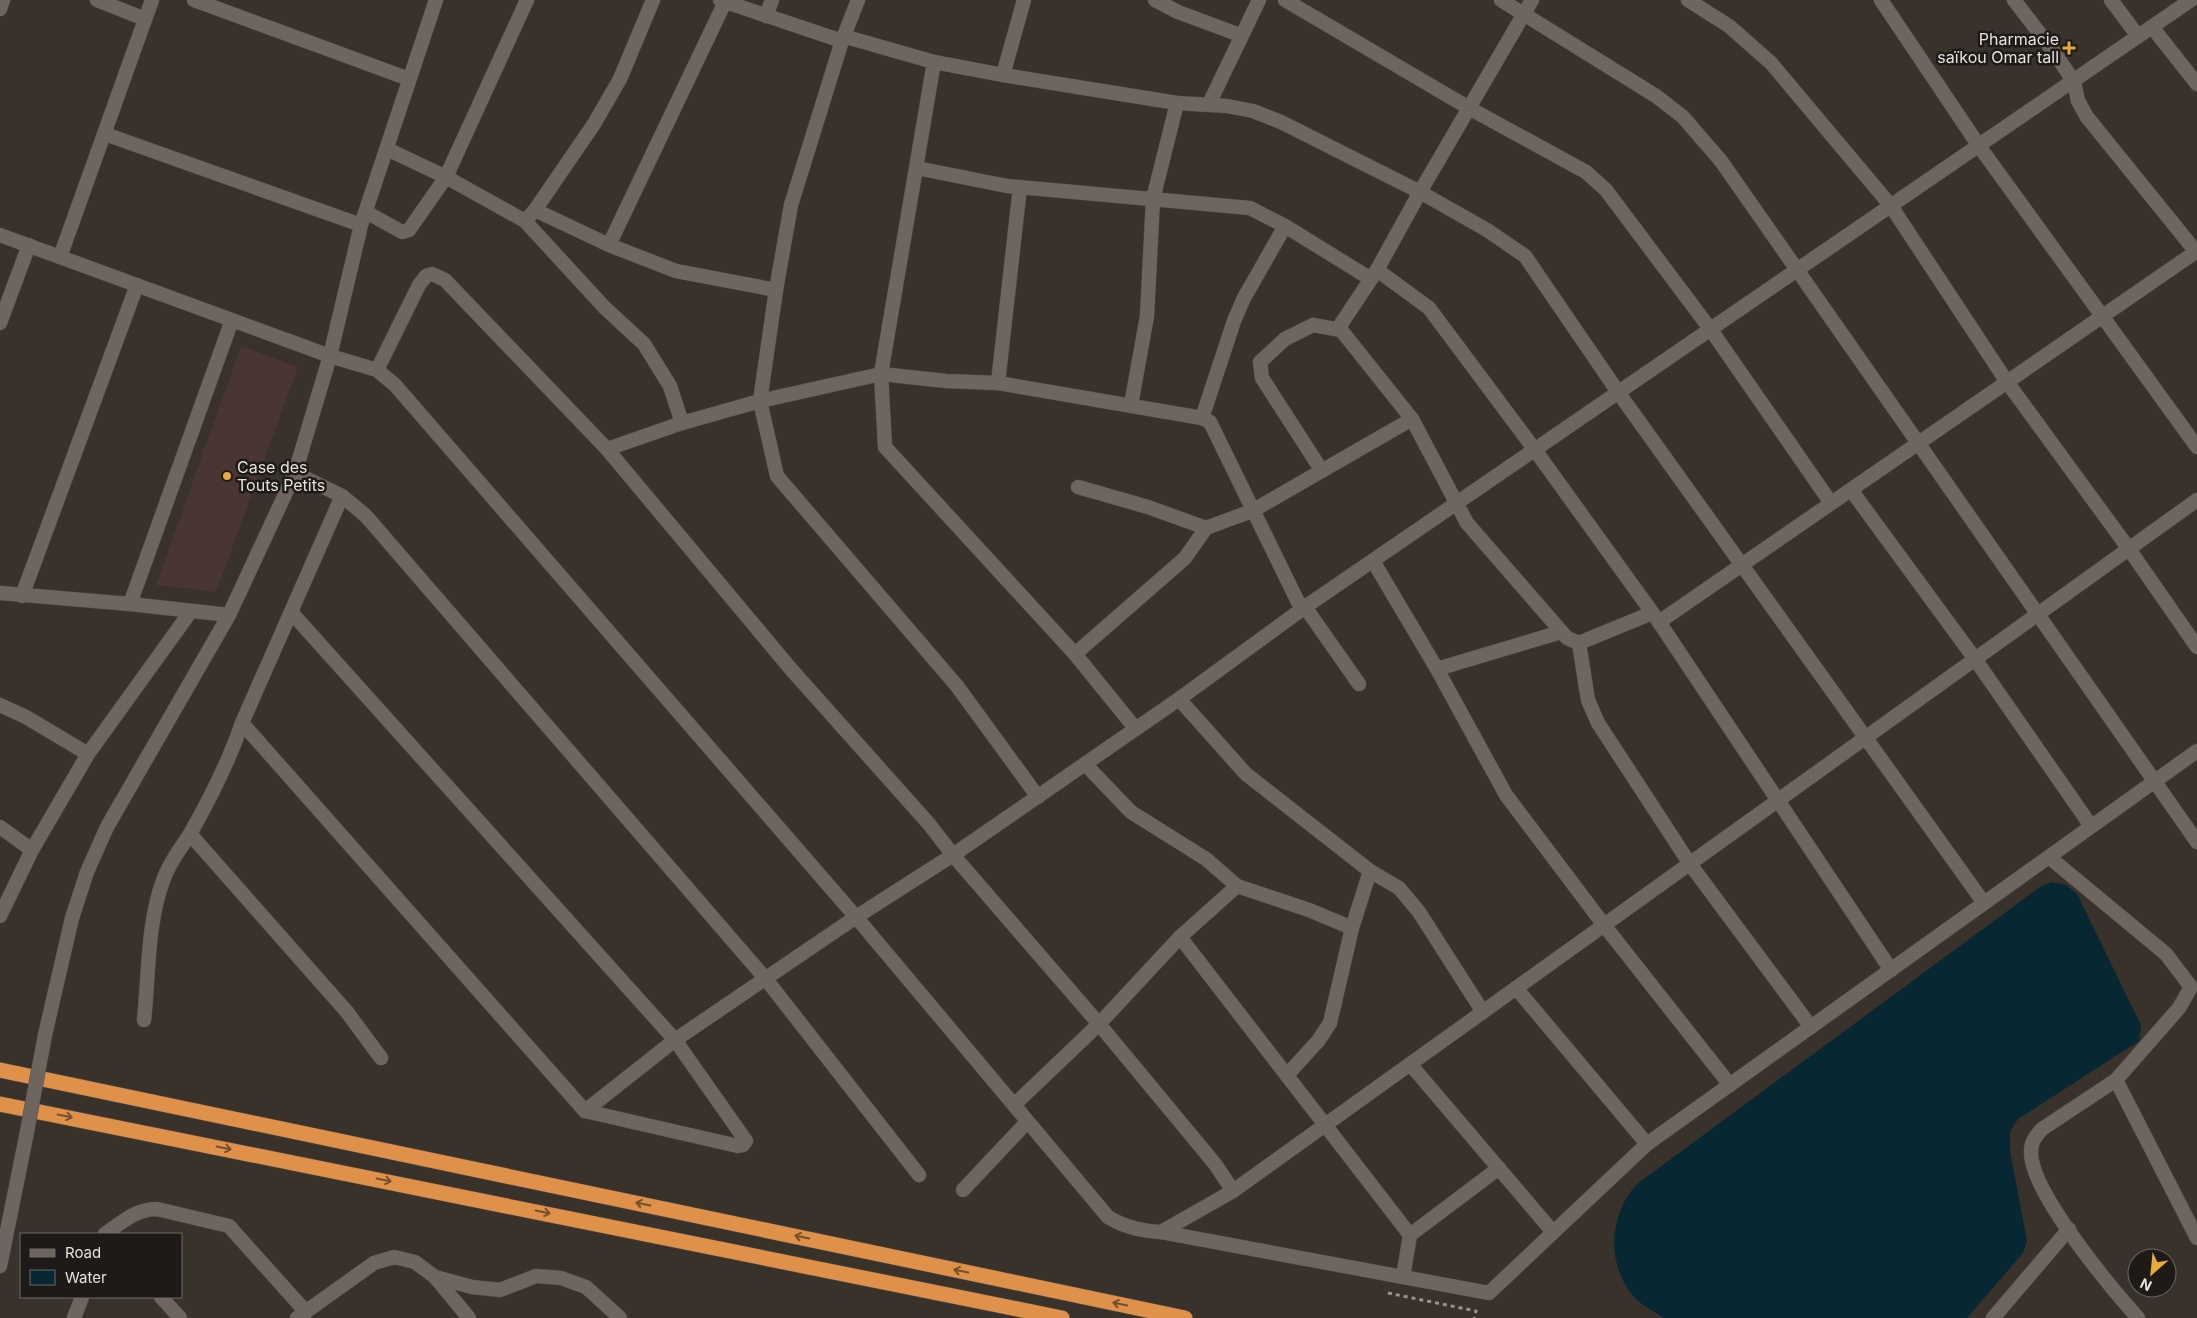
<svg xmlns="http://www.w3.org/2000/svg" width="2197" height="1318" viewBox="0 0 2197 1318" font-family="Inter,sans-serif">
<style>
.education{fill:#493531}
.water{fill:#072733}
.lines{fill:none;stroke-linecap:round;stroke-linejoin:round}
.minor-casing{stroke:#534e47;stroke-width:15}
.tertiary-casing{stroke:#534e47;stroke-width:15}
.motorway-casing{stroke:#534e47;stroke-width:16}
.path{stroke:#97928b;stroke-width:3;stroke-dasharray:4 4;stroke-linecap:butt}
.minor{stroke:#6e665e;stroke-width:14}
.tertiary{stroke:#6e665e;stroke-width:14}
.motorway{stroke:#df9149;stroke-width:15}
.tertiary-bridge-casing{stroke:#534e47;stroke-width:15;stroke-linecap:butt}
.tertiary-bridge{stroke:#6e665e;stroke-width:14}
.oneway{stroke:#74502e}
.poi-dot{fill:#e8ab37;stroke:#1d1a17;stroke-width:2}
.labels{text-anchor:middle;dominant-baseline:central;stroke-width:5;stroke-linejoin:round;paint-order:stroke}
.poi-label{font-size:16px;fill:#e5e1dc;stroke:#1d1a17;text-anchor:end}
</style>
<rect width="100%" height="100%" fill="#38322a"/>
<polygon class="education" points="241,346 298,367 216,592 156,585"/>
<path class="water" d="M2051,882L2066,885L2077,894L2141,1025L2139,1041L2018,1119L2010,1132V1151L2027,1241L2023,1253L1967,1318H1664C1655,1312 1643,1306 1635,1298C1606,1266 1608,1215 1637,1184L2040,887Z"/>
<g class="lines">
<defs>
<g id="minor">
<polyline points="97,0 145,19"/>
<polyline points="194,0 409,79"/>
<polyline points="720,0 842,41"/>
<polyline points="858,0 842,41 791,205 776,290 760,401 777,476 957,686 1038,797"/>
<polyline points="1155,0 1178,12 1240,35"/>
<polyline points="1285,0 1469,108 1586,172 1606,190 1711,330 1831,503"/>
<polyline points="1501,0 1656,96 1683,117 1721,161 2197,842"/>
<polyline points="1532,0 1420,192 1377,270 1341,324 1341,330 1412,419 1467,523 1567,638 1579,643 1652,613"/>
<polyline points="1688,0 1729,26 1771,63 1891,206 2007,382 2129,549 2197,647"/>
<polyline points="1881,0 1979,146 2197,447"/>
<polyline points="2014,0 2054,52 2074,82 2078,101 2087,117 2197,253"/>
<polyline points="2111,0 2138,36"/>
<polyline points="0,9 3,0"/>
<polyline points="766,16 772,0"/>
<polyline points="2152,27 2197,84"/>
<polyline points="843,36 934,62 1003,75 1177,103 1227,106 1253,111 1281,122 1420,192 1487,230 1525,256 1618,392 1984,903"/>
<polyline points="934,62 881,374 885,447 1075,654 1135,728"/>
<polyline points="1003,75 1024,0"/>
<polyline points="1209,104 1259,0"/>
<polyline points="105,134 361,225"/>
<polyline points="387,149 446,177 525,221 535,210 594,124 620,79 653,0"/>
<polyline points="917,168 1007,186 1250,208 1285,226 1371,279"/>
<polyline points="535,210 609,245 676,271 776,290"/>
<polyline points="366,212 402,232 409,230 446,177 527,0"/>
<polyline points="525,221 604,307 644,344 670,386 682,423"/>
<path d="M0,235L330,356L377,370L395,385L856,917L1108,1217C1124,1227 1142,1231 1161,1232L1233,1191L2197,500"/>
<polyline points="609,245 725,2"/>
<polyline points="60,257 152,0"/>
<polyline points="1377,270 1429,308 1535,450 1659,622 1891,970"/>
<polyline points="0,323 29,245"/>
<polyline points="377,370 419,285 426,276 432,274 445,280 607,449 790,668 929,824 953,855 1099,1024 1215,1164 1233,1191"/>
<polyline points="998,383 1020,187"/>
<polyline points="1131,405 1147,316 1153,199 1177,103"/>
<polyline points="1202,418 1234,321 1244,298 1285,226"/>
<polyline points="607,449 682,423 760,401 881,374 946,381 998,383 1202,418 1210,422 1298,602 1305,607 1359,684"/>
<polyline points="1322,471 1262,378 1260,362 1285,339 1313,325 1341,330"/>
<polyline points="295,473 342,496 366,516 765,978 919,1175"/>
<polyline points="1078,487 1148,507 1206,528"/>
<polyline points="1851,490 1975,659 2091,826"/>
<polyline points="1373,561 1437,669 1506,795 1604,925 1730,1085"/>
<polyline points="0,593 130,604 229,615"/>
<polyline points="22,596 137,285"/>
<polyline points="130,604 232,320"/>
<polyline points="291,612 675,1040 746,1141 743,1145 738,1146 585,1111"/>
<polyline points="1659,622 2197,251"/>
<polyline points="1579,643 1588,700 1598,723 1690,864 1811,1027"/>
<polyline points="1075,654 1185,558 1206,528 1252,511 1412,419"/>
<polyline points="1437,669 1561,632"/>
<polyline points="1179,699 1246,774 1370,871 1399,888 1419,912 1483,1012"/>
<polyline points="0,705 26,717 88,754"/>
<polyline points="242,723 585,1111 675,1040 856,917 953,855 1179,699 1305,607 2191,0"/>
<polyline points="1085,764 1131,812 1206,859 1237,886 1309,910 1352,928"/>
<polyline points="0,827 32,850"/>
<polyline points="190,834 347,1012 381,1058"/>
<path d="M2049,857L2166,954L2191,987L2179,1008L2116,1080L2042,1129C2035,1137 2031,1142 2031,1152C2030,1191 2111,1288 2138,1318"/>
<polyline points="0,916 32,850 88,754 191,611"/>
<polyline points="1180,937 1410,1235"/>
<polyline points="1516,988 1647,1144"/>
<path d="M144,1020C149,974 147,922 164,878C171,859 181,849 191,832C211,797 229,761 242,723L342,496"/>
<polyline points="1410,1064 1553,1232"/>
<polyline points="1287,1075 1318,1041 1330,1023 1352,928 1370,871"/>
<polyline points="2116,1080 2197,1238"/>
<polyline points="1014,1105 1099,1024 1180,937 1237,886"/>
<polyline points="963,1190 1027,1122"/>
<polyline points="1161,1232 1489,1293 1647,1144 2197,751"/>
<path d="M105,1234C122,1222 136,1209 157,1209L229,1226L306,1312"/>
<polyline points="0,1266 26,1137"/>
<polyline points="435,1277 469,1318"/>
<polyline points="1403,1277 1410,1235 1499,1168"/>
<polyline points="161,1297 180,1318"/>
<polyline points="74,1318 82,1297"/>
<polyline points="297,1318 374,1263 394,1257 415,1262 435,1277 472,1287 500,1290 536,1276 561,1278 586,1287 620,1318"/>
<polyline points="1993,1318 2069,1229"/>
</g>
<polyline id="tertiary" points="45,1035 72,918 87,872 107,827 229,615 295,473 330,356 361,225 436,0"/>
<g id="motorway">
<polyline points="0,1070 1185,1318"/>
<polyline points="0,1104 1062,1318"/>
</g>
</defs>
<use href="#minor" class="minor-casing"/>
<use href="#tertiary" class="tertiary-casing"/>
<use href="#motorway" class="motorway-casing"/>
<polyline class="path" points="1388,1293 1476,1311 1474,1318"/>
<use href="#minor" class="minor"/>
<use href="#tertiary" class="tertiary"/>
<use href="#motorway" class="motorway"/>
<defs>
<polyline id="tertiary-bridge" points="26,1137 45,1035"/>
</defs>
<use href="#tertiary-bridge" class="tertiary-bridge-casing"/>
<use href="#tertiary-bridge" class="tertiary-bridge"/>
</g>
<defs><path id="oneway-shaft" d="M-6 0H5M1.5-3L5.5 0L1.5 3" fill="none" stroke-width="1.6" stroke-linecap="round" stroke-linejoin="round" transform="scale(1.25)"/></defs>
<g class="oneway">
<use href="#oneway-shaft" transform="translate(65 1116) rotate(11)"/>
<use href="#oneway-shaft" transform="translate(224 1148) rotate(11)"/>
<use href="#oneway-shaft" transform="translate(384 1180) rotate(11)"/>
<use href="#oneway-shaft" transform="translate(643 1204) rotate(-168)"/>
<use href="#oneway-shaft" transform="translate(543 1212) rotate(11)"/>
<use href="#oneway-shaft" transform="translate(802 1237) rotate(-168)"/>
<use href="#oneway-shaft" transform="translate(961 1271) rotate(-168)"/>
<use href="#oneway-shaft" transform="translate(1120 1304) rotate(-168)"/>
</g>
<g class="poi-dot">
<path d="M2066.5 40.5h5v5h5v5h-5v5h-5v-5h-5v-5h5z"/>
<circle cx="227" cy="476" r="5"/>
</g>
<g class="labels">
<g class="poi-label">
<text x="2059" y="39">Pharmacie<tspan x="2059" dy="18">saïkou Omar tall</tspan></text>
<text x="237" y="467" text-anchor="start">Case des<tspan x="237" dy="18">Touts Petits</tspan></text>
</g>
</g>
<rect x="20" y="1233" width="162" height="65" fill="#1d1a17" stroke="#6d6a66"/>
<rect x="30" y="1249" width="25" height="8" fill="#6e665e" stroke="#6d6a66"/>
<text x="65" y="1258" font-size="15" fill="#e5e1dc">Road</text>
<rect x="30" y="1270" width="25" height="15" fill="#072733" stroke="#6d6a66"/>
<text x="65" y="1283" font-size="15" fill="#e5e1dc">Water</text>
<g transform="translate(2152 1273) rotate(207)"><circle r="24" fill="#1d1a17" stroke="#6d6a66"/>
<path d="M0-4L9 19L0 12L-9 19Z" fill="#e8ab37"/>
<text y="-8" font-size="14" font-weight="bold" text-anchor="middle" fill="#e5e1dc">N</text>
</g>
</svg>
